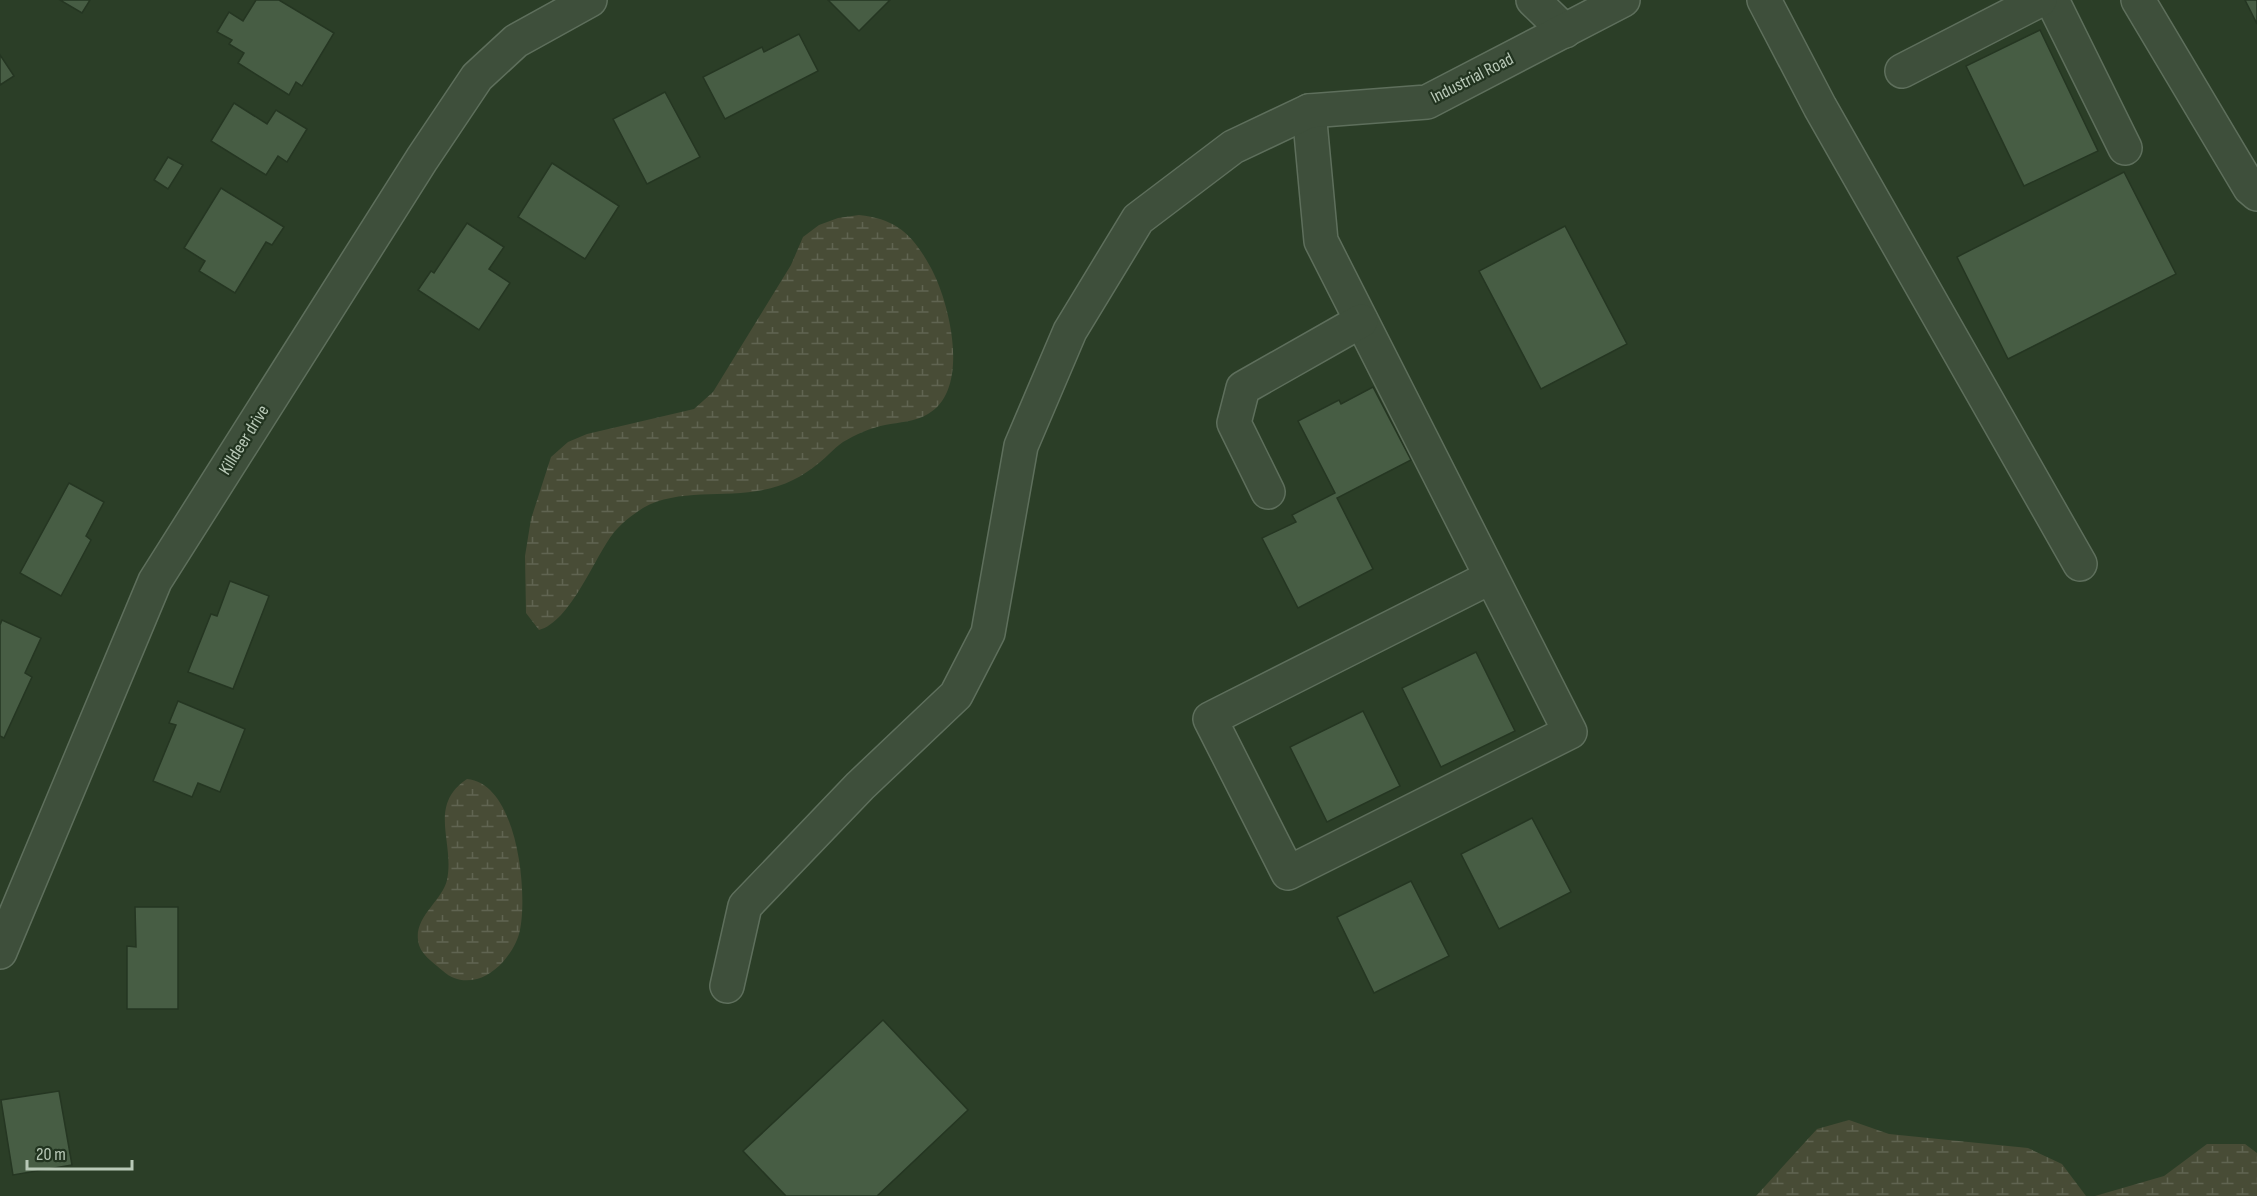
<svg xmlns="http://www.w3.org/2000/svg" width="2257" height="1196" viewBox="0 0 2257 1196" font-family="'Sofia Sans Condensed',sans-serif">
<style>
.wetland{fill:url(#wetland-marsh)}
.building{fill:#475d44;stroke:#253622;stroke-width:1.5}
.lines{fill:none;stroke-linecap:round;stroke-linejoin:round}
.minor-casing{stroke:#5e6f5c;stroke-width:36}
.minor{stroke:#3e4f3b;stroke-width:33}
.labels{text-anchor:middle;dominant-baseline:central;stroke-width:4.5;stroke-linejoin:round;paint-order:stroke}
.street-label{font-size:18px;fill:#b9c9b8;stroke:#223420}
</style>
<defs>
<pattern id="wetland-marsh" width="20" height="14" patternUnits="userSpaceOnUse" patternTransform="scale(1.5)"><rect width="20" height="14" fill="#484c36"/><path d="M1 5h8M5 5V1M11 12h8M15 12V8" fill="none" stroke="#606451"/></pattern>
</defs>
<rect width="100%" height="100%" fill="#2b3e27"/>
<g class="wetland">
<path d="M859,215C897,219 913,235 931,268C950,303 971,390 928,414C914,422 900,422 885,425C870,428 855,435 843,442C834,448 827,457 819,463C802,477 784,486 763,490C724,498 678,488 643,508C632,515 620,524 612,535C594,559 570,622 539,630L526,613L525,556L531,519L551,457L568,442L587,434L694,409L713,392L791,265L803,237L819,225L838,218Z"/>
<path d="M467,779C517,783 528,891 520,930C516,950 497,974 477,979C464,982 453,980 443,971C434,963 419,954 418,940C415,916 442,901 447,880C455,842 427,806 467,779Z"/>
<polygon points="1849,1120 1889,1134 2028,1148 2062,1164 2086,1196 1756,1196 1817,1129"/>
<polygon points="2207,1144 2245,1144 2257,1153 2257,1196 2095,1196 2164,1176"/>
</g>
<g class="building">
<polygon points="60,0 90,0 82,13"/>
<polygon points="256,0 279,0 334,33 302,86 296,82 289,95 238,63 244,53 229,44 232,40 217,32 229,12 243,21"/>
<polygon points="828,0 890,0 859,31"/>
<polygon points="2245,0 2257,0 2257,24"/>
<polygon points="2040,30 2098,151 2024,186 1966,66"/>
<polygon points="799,34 818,71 725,119 703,77 762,47 764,52"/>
<polygon points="0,55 14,76 0,85"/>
<polygon points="665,92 700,157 647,184 613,119"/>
<polygon points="234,103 267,124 276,110 307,129 287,162 278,156 266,175 211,141"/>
<polygon points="168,157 183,165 168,189 154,180"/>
<polygon points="552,163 619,206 585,259 518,217"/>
<polygon points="2124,172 2176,274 2008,359 1957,257"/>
<polygon points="221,188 284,227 272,245 266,242 235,293 199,271 205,261 184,248"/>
<polygon points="467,223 504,247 489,269 510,283 479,330 418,290 431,271 434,273"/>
<polygon points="1565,226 1627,344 1541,389 1479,271"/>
<polygon points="1373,387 1411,460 1337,498 1373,569 1298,608 1262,538 1296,522 1292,515 1335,493 1298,421 1339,400 1341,404"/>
<polygon points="69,483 104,502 86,536 91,540 61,596 20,573"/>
<polygon points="230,581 269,596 233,689 188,672 211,614 217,616"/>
<polygon points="2,620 41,638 25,673 32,677 4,738 0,736 0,625"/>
<polygon points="1476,652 1515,731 1441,767 1402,688"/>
<polygon points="178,701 245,729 220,792 198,783 192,797 153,781 176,725 169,723"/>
<polygon points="1363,711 1400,786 1327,822 1290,747"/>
<polygon points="1532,818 1571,892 1499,929 1461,854"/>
<polygon points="1411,881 1449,956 1374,993 1337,917"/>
<polygon points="135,907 178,907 178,1009 127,1009 127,946 136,947"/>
<polygon points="883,1020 968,1110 877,1196 786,1196 743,1151"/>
<polygon points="59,1091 72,1165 13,1175 1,1100"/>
</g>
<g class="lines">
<defs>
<g id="minor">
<polyline points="1533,0 1565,31"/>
<polyline points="1764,0 1820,107 2080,564"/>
<polyline points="2052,0 2125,148"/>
<polyline points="2138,0 2250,188 2257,194"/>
<polyline points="1902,71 2040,0"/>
<polyline points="1309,111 1321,241 1570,732 1288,873 1210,719 1491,577"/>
<polyline points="1268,492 1234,423 1243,388 1361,321"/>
<polyline points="0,952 155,581 422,159 477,77 516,41 590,0"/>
<polyline points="727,986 745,906 860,786 956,695 988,633 1021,446 1070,331 1138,219 1233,147 1309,111 1427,102 1623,0"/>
</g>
</defs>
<use href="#minor" class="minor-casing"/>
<use href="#minor" class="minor"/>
</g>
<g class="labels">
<g class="street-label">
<text transform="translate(1472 78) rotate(-27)">Industrial Road</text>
<text transform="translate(244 440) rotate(-58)">Killdeer drive</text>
</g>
</g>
<path d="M27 1160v9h105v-9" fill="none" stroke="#b9c9b8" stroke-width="3"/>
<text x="36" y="1160" font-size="18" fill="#b9c9b8" stroke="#223420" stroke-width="4.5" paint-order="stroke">20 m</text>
</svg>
